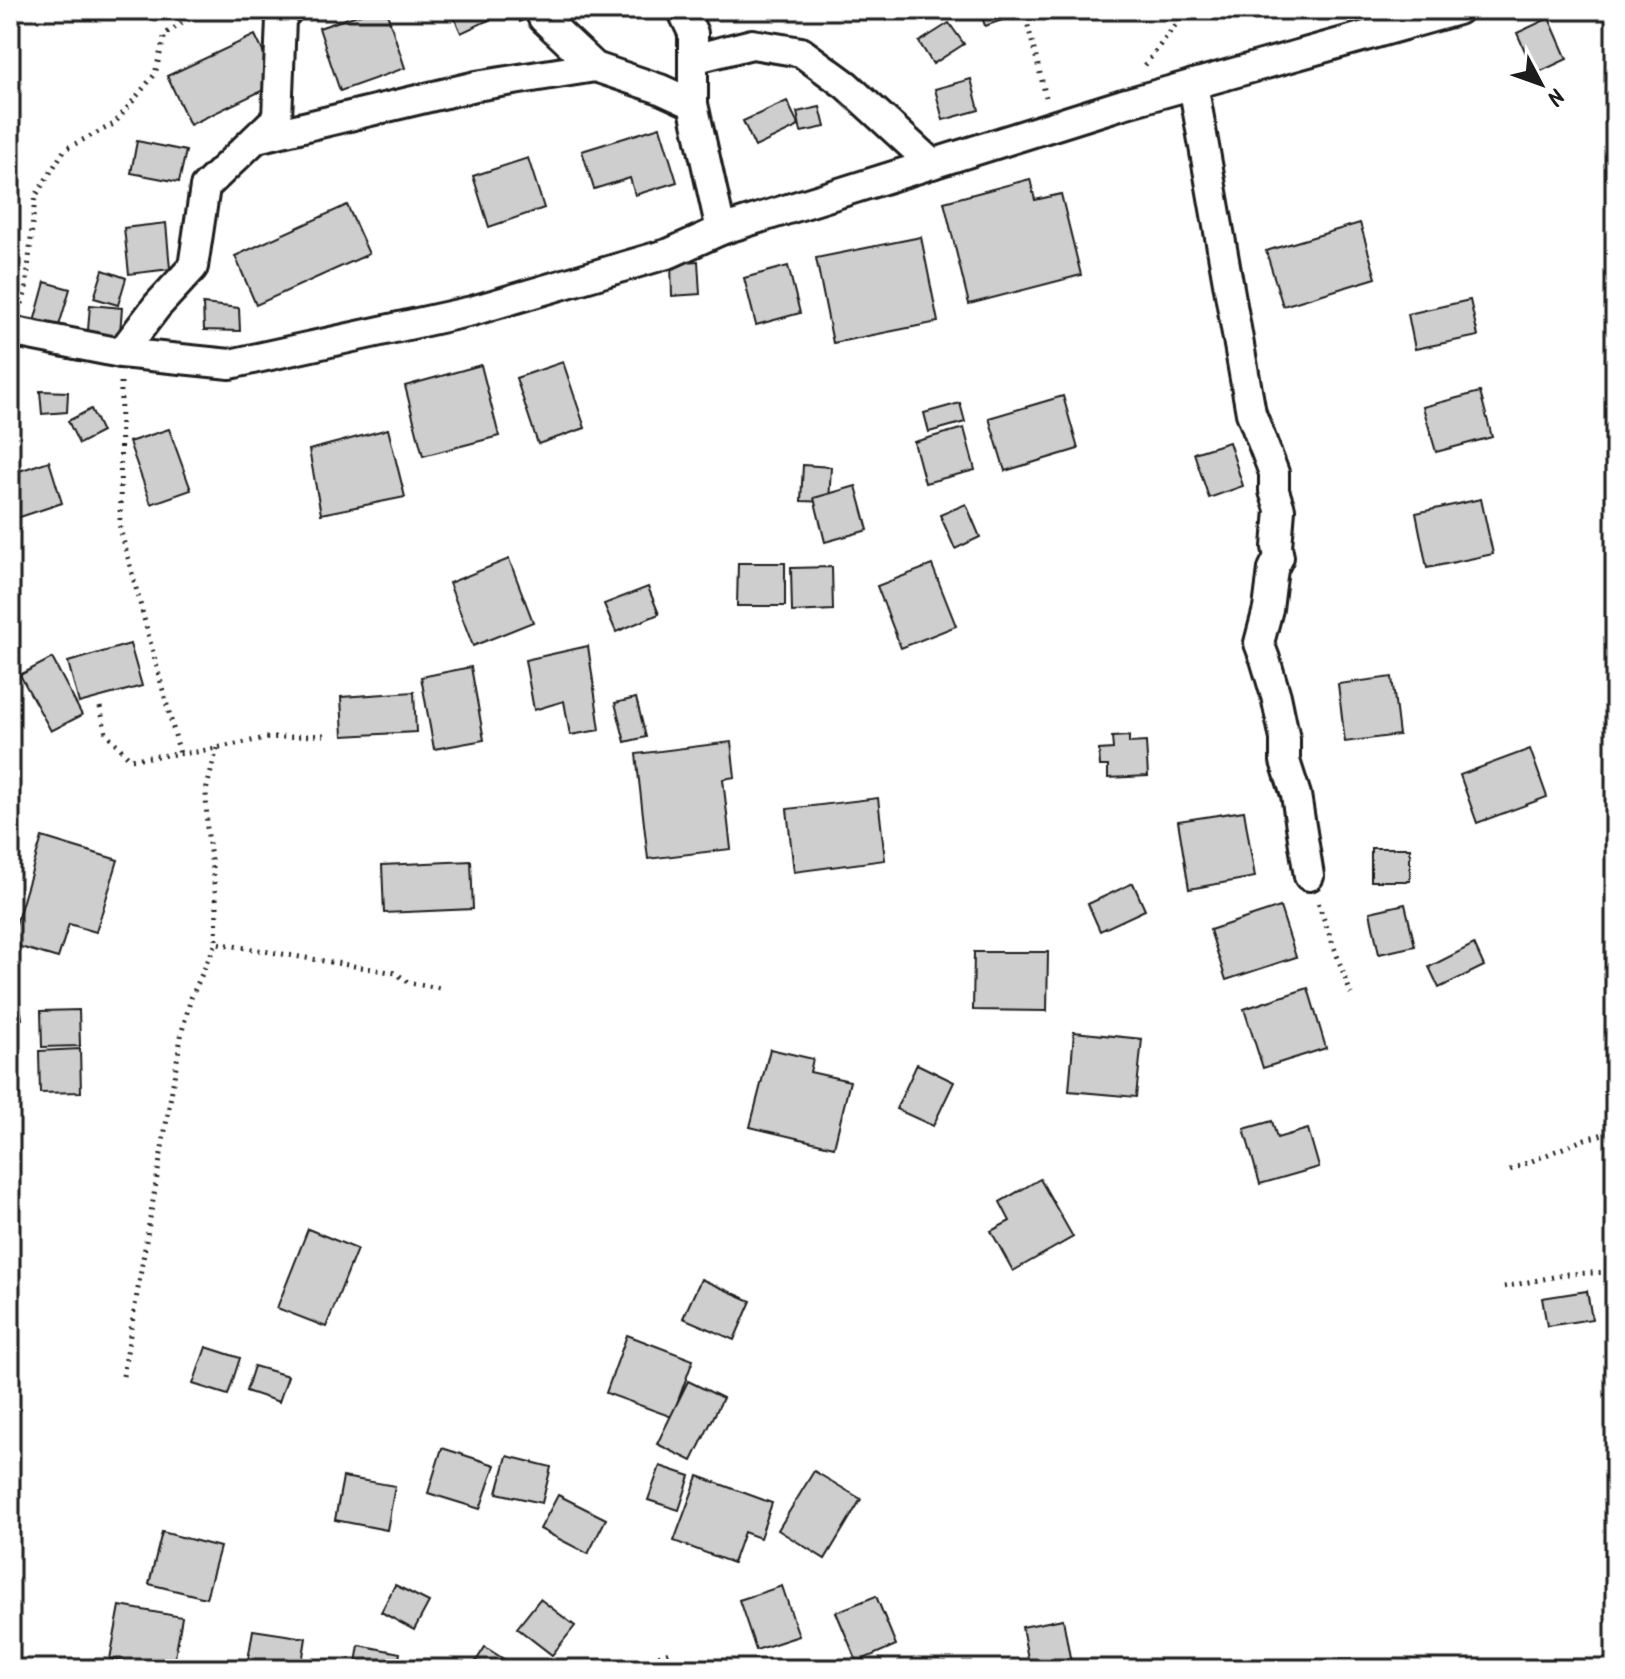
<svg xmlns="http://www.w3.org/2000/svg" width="1625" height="1679" viewBox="0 0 1625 1679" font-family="Kalam,sans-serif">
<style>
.building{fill:#cecece;stroke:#1c1c1c;stroke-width:2}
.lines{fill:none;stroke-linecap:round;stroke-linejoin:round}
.minor-casing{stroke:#1c1c1c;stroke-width:34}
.path{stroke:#1c1c1c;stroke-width:5;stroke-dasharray:2 6;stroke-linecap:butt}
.minor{stroke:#fff;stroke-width:28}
</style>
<rect width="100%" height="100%" fill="#fff"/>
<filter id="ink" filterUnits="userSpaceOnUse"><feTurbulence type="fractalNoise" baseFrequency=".0125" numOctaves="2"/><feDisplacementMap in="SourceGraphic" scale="16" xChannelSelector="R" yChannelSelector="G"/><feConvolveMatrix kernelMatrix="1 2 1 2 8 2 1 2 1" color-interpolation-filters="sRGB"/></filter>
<g filter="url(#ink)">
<g class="building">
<polygon points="372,10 386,10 405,68 340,91 319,28"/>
<polygon points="451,10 510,10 461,33"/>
<polygon points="514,10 542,10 520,22"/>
<polygon points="980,10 1015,10 1017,15 985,26"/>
<polygon points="1549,18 1567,59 1535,74 1517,33"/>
<polygon points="949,23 964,44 933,64 919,42"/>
<polygon points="255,35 278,83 190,125 167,76"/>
<polygon points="971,79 979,110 943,120 935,89"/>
<polygon points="787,101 799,126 755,147 743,121"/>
<polygon points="820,107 825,127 801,132 797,112"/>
<polygon points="660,127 677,182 635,195 630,178 594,189 582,151"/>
<polygon points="137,141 186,151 179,182 131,173"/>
<polygon points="528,158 544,208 489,227 473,176"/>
<polygon points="1030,179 1035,200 1061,194 1081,275 969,304 944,202"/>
<polygon points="347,205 369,254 256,305 235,256"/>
<polygon points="166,223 170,269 129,274 124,228"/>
<polygon points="1360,223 1376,278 1283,306 1266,251"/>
<polygon points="921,237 938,322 833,343 816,258"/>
<polygon points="698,261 700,294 672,296 671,263"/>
<polygon points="788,266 800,313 756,325 744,278"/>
<polygon points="103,270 126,278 118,305 94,298"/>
<polygon points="45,282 70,289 58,329 34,322"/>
<polygon points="1470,300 1478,336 1415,349 1408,314"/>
<polygon points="203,304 239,308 240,331 204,330"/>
<polygon points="90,305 122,308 119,345 87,343"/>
<polygon points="1615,333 1615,353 1613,349 1608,351 1606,347 1611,345 1608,336"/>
<polygon points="563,362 585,428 538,444 516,378"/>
<polygon points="481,365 499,436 423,456 405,386"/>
<polygon points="40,391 68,392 67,412 42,414"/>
<polygon points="1480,392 1492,437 1436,452 1423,407"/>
<polygon points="1063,396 1078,449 1005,471 989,418"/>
<polygon points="960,403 965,422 929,432 924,413"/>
<polygon points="91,409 102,432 79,444 68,421"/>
<polygon points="964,428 975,470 925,483 914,442"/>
<polygon points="169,429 191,490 151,504 129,442"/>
<polygon points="388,429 405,497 321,514 309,450"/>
<polygon points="1229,442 1243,486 1209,498 1194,453"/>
<polygon points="49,461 62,503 14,519 10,505 10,474"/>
<polygon points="803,465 831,467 829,502 801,501"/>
<polygon points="856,486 868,530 825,542 814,498"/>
<polygon points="1481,499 1493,554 1427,568 1416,513"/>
<polygon points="966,504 980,537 955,549 940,515"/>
<polygon points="509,559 533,622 473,646 449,583"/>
<polygon points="738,563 785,563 785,606 737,606"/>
<polygon points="932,565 956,626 901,648 877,586"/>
<polygon points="832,567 833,610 792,612 791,568"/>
<polygon points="648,587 659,614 616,632 604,604"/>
<polygon points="130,644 142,686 79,703 68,662"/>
<polygon points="588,646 600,730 570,735 564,701 534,710 525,660"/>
<polygon points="52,658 82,715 51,731 20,675"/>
<polygon points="471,667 484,740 434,749 421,677"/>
<polygon points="1392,677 1399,735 1345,742 1338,684"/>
<polygon points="414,692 416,732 343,736 341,697"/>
<polygon points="636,698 646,737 625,742 615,703"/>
<polygon points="1129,736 1129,743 1146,742 1148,776 1108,778 1108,766 1100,766 1099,750 1113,749 1112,737"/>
<polygon points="731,742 735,777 723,779 731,849 648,859 636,754"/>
<polygon points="1530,749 1547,797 1477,823 1460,775"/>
<polygon points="878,798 885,860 794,872 787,809"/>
<polygon points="1244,811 1255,877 1189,889 1178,821"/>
<polygon points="42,837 118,860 96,932 69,924 58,958 10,944"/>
<rect x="1371" y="848" width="39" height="33"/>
<polygon points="471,861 473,909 384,913 382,865"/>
<polygon points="1133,883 1145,910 1100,931 1088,904"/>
<polygon points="1405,904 1415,946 1379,954 1370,912"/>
<polygon points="1280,907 1296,957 1226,980 1210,930"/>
<polygon points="1474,944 1484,966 1439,988 1429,967"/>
<polygon points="974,952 1048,952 1047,1011 973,1010"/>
<polygon points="17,986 22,1019 10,1021 10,987"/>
<polygon points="1308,988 1326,1048 1263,1068 1244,1009"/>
<polygon points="79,1010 80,1046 42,1047 41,1011"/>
<polygon points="1074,1032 1142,1039 1136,1097 1069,1091"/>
<polygon points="80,1049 81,1092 40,1093 39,1051"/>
<polygon points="770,1049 813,1059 810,1072 850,1081 834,1147 750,1127"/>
<polygon points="917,1064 954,1082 933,1126 896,1109"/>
<polygon points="1272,1121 1277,1138 1308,1129 1319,1167 1260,1184 1244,1129"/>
<polygon points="1040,1179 1073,1237 1013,1271 991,1231 1010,1221 1000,1202"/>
<polygon points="308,1229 357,1249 326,1327 277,1308"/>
<polygon points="701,1279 751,1301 734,1340 683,1318"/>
<polygon points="1587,1291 1592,1319 1547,1326 1542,1298"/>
<polygon points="627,1335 693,1360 672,1417 606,1393"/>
<polygon points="206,1347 240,1358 228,1395 193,1384"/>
<polygon points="254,1366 288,1376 279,1402 246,1391"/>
<polygon points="688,1381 723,1398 692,1461 657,1444"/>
<polygon points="442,1448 495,1465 480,1509 428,1493"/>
<polygon points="507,1456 551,1467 542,1503 497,1493"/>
<polygon points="660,1466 690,1476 679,1510 648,1500"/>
<polygon points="814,1471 861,1499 825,1559 778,1530"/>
<polygon points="698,1476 772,1503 760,1538 744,1532 733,1563 674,1541"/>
<polygon points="343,1477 395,1486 387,1530 335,1520"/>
<polygon points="558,1495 606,1519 588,1554 540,1529"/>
<polygon points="162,1532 220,1547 206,1598 149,1584"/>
<polygon points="395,1585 429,1602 414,1630 381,1612"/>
<polygon points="782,1586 799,1636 756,1650 739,1600"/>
<polygon points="876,1596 896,1645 857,1662 836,1612"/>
<polygon points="540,1599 575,1626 552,1655 517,1628"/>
<polygon points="120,1606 182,1617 173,1669 110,1659"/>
<polygon points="1063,1619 1071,1663 1040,1669 1030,1669 1022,1627"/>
<polygon points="253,1630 306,1638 301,1669 265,1669 247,1666"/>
<polygon points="359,1645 400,1653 397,1669 355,1669"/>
<polygon points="485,1647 519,1669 471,1669"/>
</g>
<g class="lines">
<defs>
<g id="minor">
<polyline points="539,10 543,18 595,67 660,89 693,104 721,230"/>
<polyline points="682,10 693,33 693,104"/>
<polyline points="693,59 752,44 801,52 846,85 932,164"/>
<polyline points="1193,84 1251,413 1274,473 1274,491 1280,509 1277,547 1279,557 1273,569 1268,609 1259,643 1265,659 1276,696 1285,739 1285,761 1296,795 1309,876"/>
<polyline points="257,138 476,86 595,67"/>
<polyline points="10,331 121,353 230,364 472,311 670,253 721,230 1123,104 1458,10"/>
<polyline points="121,353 157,306 193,267 205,187 277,118 281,19 288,10"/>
</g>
</defs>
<use href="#minor" class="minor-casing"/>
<g class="path">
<polyline points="1024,10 1046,97"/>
<polyline points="1145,65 1180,19 1191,10"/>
<polyline points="22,304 26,290 35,197 65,149 114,124 155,74 165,34 203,10"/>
<polyline points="121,382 120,528 180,754"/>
<polyline points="100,707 106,733 130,759 196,752 266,738 324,735"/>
<polyline points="217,748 206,791 207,828 217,906 216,943 396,973 409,983 440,988"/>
<polyline points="1318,903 1351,994"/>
<polyline points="1510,1170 1585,1139 1615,1131"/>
<polyline points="1504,1287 1568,1274 1612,1272 1615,1270"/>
<polyline points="123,1376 182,1031 191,998 216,943"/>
<polyline points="621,1669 672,1651"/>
</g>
<use href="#minor" class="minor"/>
</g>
</g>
<rect width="1625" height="1679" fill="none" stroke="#fff" stroke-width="40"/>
<rect x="20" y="20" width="1585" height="1639" fill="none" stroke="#1c1c1c" stroke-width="3" filter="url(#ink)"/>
<g transform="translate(1541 84) rotate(131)" stroke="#ffffff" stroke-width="6" paint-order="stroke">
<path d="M0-6L14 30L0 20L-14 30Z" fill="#1c1c1c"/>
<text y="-12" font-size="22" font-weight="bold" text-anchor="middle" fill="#1c1c1c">N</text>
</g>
</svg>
